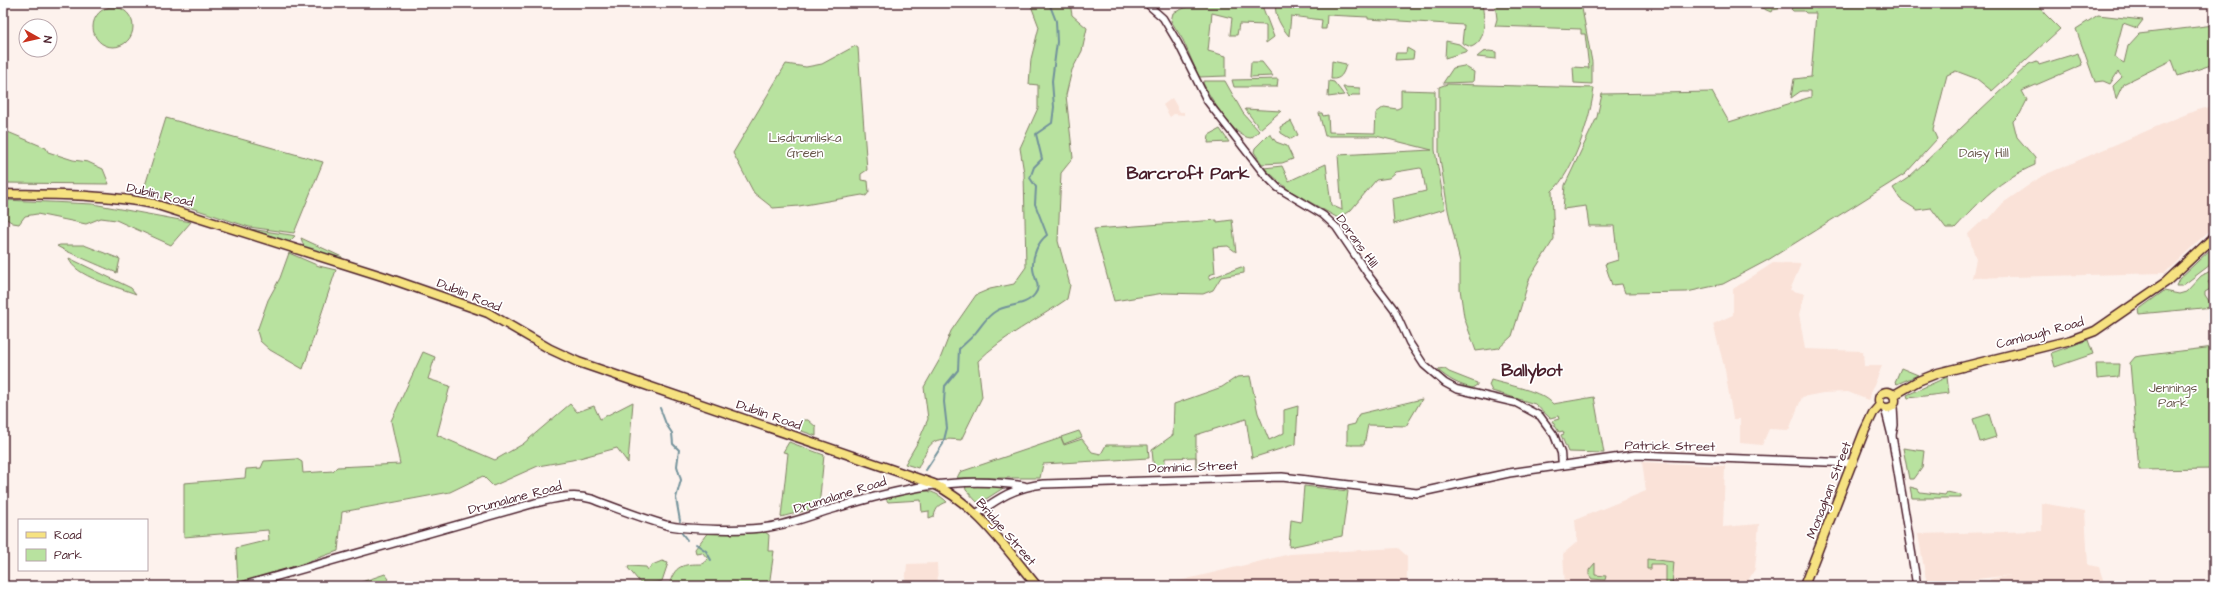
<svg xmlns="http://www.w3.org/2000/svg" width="2217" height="589" viewBox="0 0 2217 589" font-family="'Architects Daughter',sans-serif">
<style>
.built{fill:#fae2d8}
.green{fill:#b8e29f;stroke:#818065}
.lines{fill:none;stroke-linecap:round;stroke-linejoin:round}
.stream{stroke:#72929b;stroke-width:2}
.tertiary-casing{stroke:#4a1f2b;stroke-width:9}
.secondary-casing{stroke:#4a1f2b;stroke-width:10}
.primary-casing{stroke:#4a1f2b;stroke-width:11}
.tertiary{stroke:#fff;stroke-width:6}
.secondary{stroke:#fff;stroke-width:7}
.primary{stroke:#f6e281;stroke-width:8}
.labels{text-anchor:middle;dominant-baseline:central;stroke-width:3.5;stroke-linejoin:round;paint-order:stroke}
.park-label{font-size:13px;fill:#6b5a4e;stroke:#fff}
.street-label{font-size:13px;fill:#4a1f2b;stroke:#fff}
.district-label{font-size:17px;font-weight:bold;fill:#4a1f2b;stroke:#fff}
</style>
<rect width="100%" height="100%" fill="#fdf2ed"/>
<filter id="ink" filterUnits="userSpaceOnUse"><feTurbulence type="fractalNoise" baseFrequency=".025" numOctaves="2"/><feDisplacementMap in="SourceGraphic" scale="8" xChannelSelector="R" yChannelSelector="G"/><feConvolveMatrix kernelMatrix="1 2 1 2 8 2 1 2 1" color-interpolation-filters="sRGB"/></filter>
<g filter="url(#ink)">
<g class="built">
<polygon points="1172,98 1180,112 1184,112 1184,115 1174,114 1170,117 1163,105"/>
<polygon points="2214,106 2214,226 2165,273 1972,278 1976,259 1968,234 1984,219 1989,219 2003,203 2042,176 2172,120 2197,110"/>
<polygon points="1773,263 1801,264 1790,290 1805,294 1799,314 1805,349 1863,351 1864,366 1882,366 1868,400 1848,392 1823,393 1802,397 1789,430 1769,429 1762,445 1740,443 1740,419 1733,419 1725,370 1713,324 1733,315 1733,289"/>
<polygon points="1642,462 1725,466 1723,527 1759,524 1755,569 1745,586 1565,586 1563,554 1577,542 1575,520 1646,491"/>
<polygon points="2042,503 2085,511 2088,565 2099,567 2105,586 1991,586 1990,579 2011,575 1927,585 1918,534 2042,531"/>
<polygon points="1398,548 1407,556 1407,586 1158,586 1290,554"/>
<polygon points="937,563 938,586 896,586 896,584 905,584 907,564"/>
</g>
<g class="green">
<path d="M1030,3H1070L1072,15L1087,28L1082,51L1072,70L1066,95L1073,158L1061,173L1058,241L1070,285L1067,299C1037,320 1003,336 978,361L982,397L961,440C930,437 931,441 918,468L905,464L919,440L928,419L924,387L940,359L951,331L976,295L990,289L1014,284L1026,267L1024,173L1020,148L1038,108V85L1029,84L1031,59L1039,27Z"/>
<polygon points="1196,3 1261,3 1274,37 1266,43 1266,25 1239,24 1237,35 1230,35 1232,18 1212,13 1208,51 1226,56 1226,76 1199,77 1183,40 1171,21 1173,13"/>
<path d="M1276,3H1482C1484,16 1488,41 1471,47L1462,43L1464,25L1368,19V17L1327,15L1326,29H1321L1322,20L1291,16L1289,36C1282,28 1273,14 1276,3Z"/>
<polygon points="1495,3 1581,3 1592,62 1592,84 1574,83 1573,67 1589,68 1585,34 1581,34 1581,29 1495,26 1497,19"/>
<polygon points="1816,3 1816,8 1878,4 2039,3 2044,13 2060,29 1992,91 1977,79 1956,71 1947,75 1933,130 1937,139 1905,174 1768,260 1723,284 1687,292 1625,293 1622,284 1612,285 1605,264 1618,260 1614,226 1589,226 1586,206 1563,209 1565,185 1597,117 1602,94 1712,92 1729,122 1811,97 1811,91 1801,91 1791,98 1794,79 1811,77 1816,13 1806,13 1804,11 1793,11 1791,9 1795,4"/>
<polygon points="1759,4 1776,4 1779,9 1772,10 1771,12 1757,6"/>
<circle cx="113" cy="27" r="20"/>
<polygon points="2098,15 2143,20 2137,28 2123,23 2114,57 2124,63 2128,46 2139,34 2214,25 2214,64 2178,76 2172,60 2123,84 2116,99 2113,86 2122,77 2118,72 2110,84 2103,81 2095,82 2076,29"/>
<polygon points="1446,41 1459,44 1468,51 1445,58"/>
<polygon points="855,46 858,48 867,170 861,174 861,180 868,181 869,192 866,196 862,195 799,206 773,208 754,193 733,153 786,64 806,67 822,64"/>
<polygon points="1407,48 1414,52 1413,59 1395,60 1396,53 1406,53"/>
<polygon points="1489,51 1496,52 1496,59 1477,57 1483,52"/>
<path d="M2078,53L2082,65L2022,91L2027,100L2020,114L2013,121L2017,137L2035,158V165C1998,181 1982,199 1955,228H1946L1931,208L1917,210L1900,199L1893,188L1908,178L2029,64L2037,61L2039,65Z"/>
<path d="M1332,61L1346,64C1344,73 1341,80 1331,79Z"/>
<polygon points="1251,62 1262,62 1273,76 1250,77"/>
<polygon points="1464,66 1474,72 1473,82 1443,83 1453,68"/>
<polygon points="1278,79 1277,87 1234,87 1232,80"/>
<path d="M1204,81H1225L1243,113L1259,131L1251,138C1234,138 1210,97 1203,83Z"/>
<polygon points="1329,81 1334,82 1344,95 1328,97"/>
<path d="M1447,84L1594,88C1591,116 1574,172 1552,191L1554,239L1530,277L1512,336L1499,348L1476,351L1464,317L1460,289V262L1448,210L1439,152V87Z"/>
<polygon points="1343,87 1360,88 1360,95 1352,95 1349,98"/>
<polygon points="1401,90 1435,91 1435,150 1445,209 1394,224 1392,199 1426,191 1422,169 1420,168 1396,172 1389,178 1376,180 1351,210 1338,218 1289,190 1264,168 1282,166 1289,181 1326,164 1331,205 1342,210 1338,155 1432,150 1376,136 1325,136 1319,113 1322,113 1323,116 1328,115 1329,132 1375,133 1376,113 1384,107 1397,109 1401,107"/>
<polygon points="1245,109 1281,111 1260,129"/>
<polygon points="166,118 323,162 294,233 249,227 143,192"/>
<polygon points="1291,121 1298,135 1291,139 1281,133 1280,127"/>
<polygon points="1220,129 1229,142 1208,143 1209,135"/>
<polygon points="3,130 46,148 48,152 73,160 88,162 103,169 109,184 3,183"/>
<polygon points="1268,135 1271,135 1276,142 1287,146 1293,159 1282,163 1262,164 1254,152 1255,148"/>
<polygon points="5,200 93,204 191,222 171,245 116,220 101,218 86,224 37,214 25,216 19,224 13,223 3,217 3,202"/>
<polygon points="1217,220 1217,222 1232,220 1236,252 1228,246 1213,247 1215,273 1209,275 1209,279 1241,267 1244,268 1244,273 1221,277 1213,290 1203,294 1164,293 1114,301 1094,229"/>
<polygon points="250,229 291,235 295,236 289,242"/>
<polygon points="301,238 342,257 342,259 304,247"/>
<path d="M60,245H84L120,259L117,273C108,269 60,249 57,246Z"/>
<polygon points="2214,246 2214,262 2182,286 2176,286 2179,279"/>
<polygon points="289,253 319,266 336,270 303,369 270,350 260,341 257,331 268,300 280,278"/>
<path d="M69,258L131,288L136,294C121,288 72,276 69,258Z"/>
<polygon points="2214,269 2214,277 2208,282 2212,288 2205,292 2205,295 2213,307 2139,314 2138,310 2164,291 2179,294 2186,292 2201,276"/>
<polygon points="2088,340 2093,354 2055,367 2051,353"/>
<polygon points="2214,347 2214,469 2139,470 2130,363 2135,357 2140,356"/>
<polygon points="423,352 435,357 428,379 450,386 437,435 495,460 523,444 570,404 577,412 594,406 600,419 633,402 628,463 617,448 572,460 538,466 493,486 483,476 450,492 342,512 338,551 238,586 236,548 269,540 268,530 184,537 184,483 245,478 246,469 261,468 264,461 297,459 302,462 303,473 333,471 337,467 400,464 391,421"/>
<polygon points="2096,364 2119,364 2118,377 2097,379"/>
<polygon points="1901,368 1918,375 1897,384 1895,382"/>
<path d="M1445,369L1449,372L1477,383V385L1472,388C1459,385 1448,379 1438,370Z"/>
<polygon points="1250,376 1258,413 1269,440 1284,433 1284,410 1298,406 1296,444 1252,458 1246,419 1196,435 1196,470 1196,457 1165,458 1165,469 1154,471 1152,450 1173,435 1174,404 1222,387 1237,377"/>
<polygon points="1947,377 1949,393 1908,398 1907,395"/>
<path d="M1491,380C1507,385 1543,391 1553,404L1594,397L1604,453L1568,452L1561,435L1564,434L1563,431L1559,432L1552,421L1559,419L1558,416L1550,418L1535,404L1492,391L1489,385Z"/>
<polygon points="1422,399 1406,426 1368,425 1364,445 1347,445 1347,426 1355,424 1359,414"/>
<polygon points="1989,414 1996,437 1980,442 1973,419"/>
<polygon points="802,420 808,420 816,427 816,436 799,430"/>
<polygon points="1079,431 1082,437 1064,444 1061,437"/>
<polygon points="1061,438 1064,445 1082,439 1092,452 1101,454 1106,445 1148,445 1149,458 1043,464 1040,478 957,478 960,472"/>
<polygon points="789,442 824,455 819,507 781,517 788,453 783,452"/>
<polygon points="1903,448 1924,451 1922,468 1914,479 1909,479"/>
<polygon points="965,485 1008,485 983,501 977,502 966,490"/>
<polygon points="1304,486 1348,491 1342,536 1289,547 1291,520 1301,522"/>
<polygon points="1910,487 1918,489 1920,492 1945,495 1947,492 1961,495 1961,498 1912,498"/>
<path d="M920,490C932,491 939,494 947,502C939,505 936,508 934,516L929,518V511L922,512L921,500L888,502L885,497Z"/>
<path d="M709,531L765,532L769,535L768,551H774L769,586H669C674,565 683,564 702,564L708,559L702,552L696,553L695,549Z"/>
<polygon points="1647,559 1674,562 1672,586 1666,586 1666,566 1662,564 1651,564 1651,569 1647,569"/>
<polygon points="662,561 668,563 662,581 642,585 628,568 629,566 646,567 648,570 652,565"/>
<polygon points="1595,563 1595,575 1606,576 1605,580 1592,579 1589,575 1589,570"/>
<polygon points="385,574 389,579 383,586 350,586"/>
</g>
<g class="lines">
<g class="stream">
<polyline points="660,408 666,424 672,433 673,444 679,450 677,466 681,480 676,498 680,521"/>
<path d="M926,470L943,444L947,428L944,402L945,386L958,370L959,349C965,343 972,338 977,331C983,324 986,317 996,311C1007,304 1026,307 1035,294C1042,286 1033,277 1033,268C1032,256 1038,242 1047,235L1035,204L1036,187L1030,178L1034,167L1042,159L1036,134L1052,123L1054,107L1052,81L1057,42L1056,21L1049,3"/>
<polyline points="681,532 687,540"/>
<polyline points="696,544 706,551 711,560"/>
</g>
<defs>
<polyline id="tertiary" points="1146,3 1163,18 1178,43 1207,101 1264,174 1278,188 1323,215 1336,227 1369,276 1394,309 1409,342 1424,365 1445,383 1456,389 1516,403 1540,416 1554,435 1561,453 1562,465"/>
<g id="secondary">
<polyline points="1885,408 1892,436 1917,586"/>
<polyline points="1892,435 1894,425 1893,406"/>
<path d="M976,514C999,498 1015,487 1043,484L1282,477L1417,493L1509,473L1635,455L1853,463"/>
<path d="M242,586L535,503C554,499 572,493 592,499C616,508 641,518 666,525C686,530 748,531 769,527C792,524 814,514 836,508C898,489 960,475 1024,486"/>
</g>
<g id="primary">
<path d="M3,194C54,195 104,194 154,204L385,277L474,308L488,313L550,349L578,362L934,484C978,506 1006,549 1037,586"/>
<circle cx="1887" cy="400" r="8"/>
<polyline points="1894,395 1918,381 1938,373 2071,340 2095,331 2166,282 2214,237"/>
<polyline points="1804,586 1864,432 1873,413 1880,405"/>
</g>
</defs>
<use href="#tertiary" class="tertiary-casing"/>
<use href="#secondary" class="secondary-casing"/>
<use href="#primary" class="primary-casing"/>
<use href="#tertiary" class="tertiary"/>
<use href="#secondary" class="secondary"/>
<use href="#primary" class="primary"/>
</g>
</g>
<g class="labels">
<g class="park-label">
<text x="805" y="138">Lisdrumliska<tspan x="805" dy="15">Green</tspan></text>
<text x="1984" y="153">Daisy Hill</text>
<text x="2173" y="388">Jennings<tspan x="2173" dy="15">Park</tspan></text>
</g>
<g class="street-label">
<text transform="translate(160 195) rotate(13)">Dublin Road</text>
<text transform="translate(1357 241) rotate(54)">Dorans Hill</text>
<text transform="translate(469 295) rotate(22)">Dublin Road</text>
<text transform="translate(2040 333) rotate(-15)">Camlough Road</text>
<text transform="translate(769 415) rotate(19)">Dublin Road</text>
<text transform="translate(1670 446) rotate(1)">Patrick Street</text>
<text transform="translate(1193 467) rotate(-2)">Dominic Street</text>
<text transform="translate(1829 490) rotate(-69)">Monaghan Street</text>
<text transform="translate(840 495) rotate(-17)">Drumalane Road</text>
<text transform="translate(515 498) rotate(-15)">Drumalane Road</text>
<text transform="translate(1006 532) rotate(49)">Bridge Street</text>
</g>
<g class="district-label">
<text x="1188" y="174">Barcroft Park</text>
<text x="1532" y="371">Ballybot</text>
</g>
</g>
<rect width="2217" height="589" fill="none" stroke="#fff" stroke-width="16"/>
<rect x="8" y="8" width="2201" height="573" fill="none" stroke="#4a1f2b" stroke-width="1.5" filter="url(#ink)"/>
<rect x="18" y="519" width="130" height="52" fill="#ffffff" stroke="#b7a5aa"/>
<rect x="26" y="532" width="20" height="6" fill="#f6e281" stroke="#b7a5aa"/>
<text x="54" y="539" font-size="12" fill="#4a1f2b">Road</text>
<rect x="26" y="549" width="20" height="12" fill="#b8e29f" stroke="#b7a5aa"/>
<text x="54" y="559" font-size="12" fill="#4a1f2b">Park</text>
<g transform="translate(38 38) rotate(98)"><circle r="19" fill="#ffffff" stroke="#b7a5aa"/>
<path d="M0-3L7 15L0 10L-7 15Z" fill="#c8321e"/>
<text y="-6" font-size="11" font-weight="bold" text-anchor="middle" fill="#4a1f2b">N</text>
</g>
</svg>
